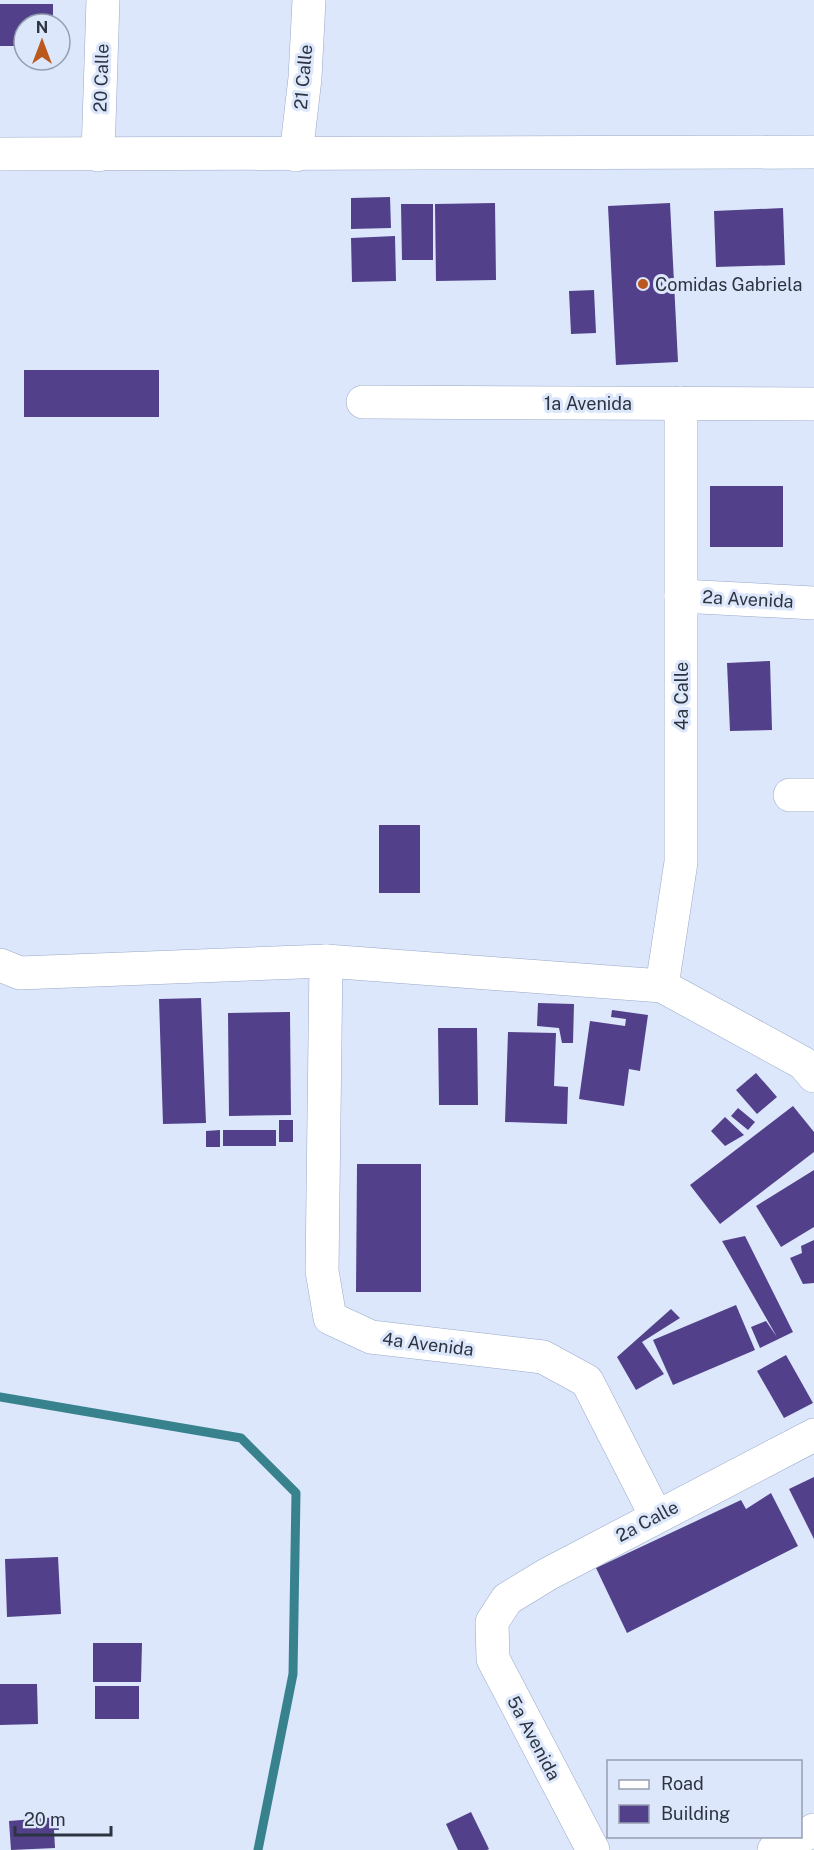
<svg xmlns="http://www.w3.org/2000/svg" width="814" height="1850" viewBox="0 0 814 1850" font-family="'Public Sans',sans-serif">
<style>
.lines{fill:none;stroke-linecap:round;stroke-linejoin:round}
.stream{stroke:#38828e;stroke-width:9}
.building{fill:#52408a}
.minor-casing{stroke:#98a9c8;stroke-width:34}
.minor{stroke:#fff;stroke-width:33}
.poi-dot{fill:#ba581d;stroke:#dce7fb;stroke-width:2}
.labels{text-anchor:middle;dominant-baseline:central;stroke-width:6;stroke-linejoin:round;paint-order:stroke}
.street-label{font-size:18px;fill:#2d3441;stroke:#dce7fb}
.poi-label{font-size:18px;fill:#2d3441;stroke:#dce7fb;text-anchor:start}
</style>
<rect width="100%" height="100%" fill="#dce7fb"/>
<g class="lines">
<polyline class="stream" points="0,1397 241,1438 296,1493 293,1674 258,1850"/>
</g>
<g class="building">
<polygon points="0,4 53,4 53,24 24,24 24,46 0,46"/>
<polygon points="390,197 391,228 351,229 351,198"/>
<polygon points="495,203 496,280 436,281 435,204"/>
<polygon points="670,203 678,362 616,365 608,206"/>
<polygon points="401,204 433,204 433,260 402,260"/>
<polygon points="783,208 785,265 716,267 714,211"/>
<polygon points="395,236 396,281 352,282 351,238"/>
<polygon points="594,290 596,333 571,334 569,291"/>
<rect x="24" y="370" width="135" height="47"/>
<rect x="710" y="486" width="73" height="61"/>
<polygon points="770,661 772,730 730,731 727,663"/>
<rect x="379" y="825" width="41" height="68"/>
<polygon points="201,998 206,1123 163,1124 159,999"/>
<polygon points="538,1003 574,1004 573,1043 562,1043 559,1028 537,1026"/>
<polygon points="612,1010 648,1015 640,1071 629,1069 624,1106 579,1099 590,1021 625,1026 626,1019 611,1017"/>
<polygon points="290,1012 291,1115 229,1116 228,1013"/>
<polygon points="438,1028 477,1028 478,1105 439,1105"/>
<polygon points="508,1032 556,1033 554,1086 568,1087 567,1124 505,1122"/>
<polygon points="756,1073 777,1097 757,1114 736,1090"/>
<polygon points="793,1106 814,1132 814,1152 720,1224 690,1185"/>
<polygon points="738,1108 755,1122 748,1130 731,1116"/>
<polygon points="725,1117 744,1135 725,1146 711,1131"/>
<rect x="279" y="1120" width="14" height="22"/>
<polygon points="220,1130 220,1147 206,1147 206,1131"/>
<rect x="223" y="1130" width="53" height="16"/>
<polygon points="357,1164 421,1164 421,1292 356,1292"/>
<polygon points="814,1170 814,1227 781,1247 756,1206"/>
<polygon points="745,1236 793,1332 760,1348 751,1327 766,1321 777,1337 722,1241"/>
<polygon points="814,1240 814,1283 803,1284 790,1258 802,1253 801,1246"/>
<polygon points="736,1305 755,1350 673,1385 653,1340"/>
<polygon points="671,1309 680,1318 642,1342 664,1374 636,1390 617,1357"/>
<polygon points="786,1355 813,1403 784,1418 757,1371"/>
<polygon points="814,1477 814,1539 789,1489"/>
<polygon points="771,1493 798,1546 627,1633 596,1568 741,1500 746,1509"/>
<polygon points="58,1557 61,1614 7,1617 5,1559"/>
<polygon points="93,1643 142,1643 141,1682 93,1682"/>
<polygon points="0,1684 37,1684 38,1724 0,1725"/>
<rect x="95" y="1686" width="44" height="33"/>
<polygon points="471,1812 489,1849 487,1850 458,1850 446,1824"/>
<polygon points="58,1817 59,1830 54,1830 55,1848 11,1850 9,1821"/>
</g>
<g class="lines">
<defs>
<g id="minor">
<polyline points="0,154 814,152"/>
<polyline points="98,155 103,0"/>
<polyline points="296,155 305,78 309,0"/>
<polyline points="363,402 814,404"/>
<polyline points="681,596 814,603"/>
<polyline points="790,795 814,795"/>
<polyline points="326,961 322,1271 330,1318 371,1337 543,1357 587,1381 656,1516"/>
<polyline points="0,965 20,973 326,961 662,986 803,1063 814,1076"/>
<polyline points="662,986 681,862 681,403"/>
<polyline points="593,1850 493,1659 492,1622 507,1599 548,1574 814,1435"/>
<polyline points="774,1850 814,1830"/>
</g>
</defs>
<use href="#minor" class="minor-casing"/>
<use href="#minor" class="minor"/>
</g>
<circle class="poi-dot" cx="643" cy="284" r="6"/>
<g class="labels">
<g class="street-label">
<text transform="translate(303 77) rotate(-85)">21 Calle</text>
<text transform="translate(101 78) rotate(-88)">20 Calle</text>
<text x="588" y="403">1a Avenida</text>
<text transform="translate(748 599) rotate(3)">2a Avenida</text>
<text transform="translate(681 696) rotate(-90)">4a Calle</text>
<text transform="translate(428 1344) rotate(7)">4a Avenida</text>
<text transform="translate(647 1521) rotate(-28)">2a Calle</text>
<text transform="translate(534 1738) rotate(62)">5a Avenida</text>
</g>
<g class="poi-label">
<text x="655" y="284">Comidas Gabriela</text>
</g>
</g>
<rect x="607" y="1760" width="195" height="78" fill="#dce7fb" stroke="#969fb1" stroke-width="1.5"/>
<rect x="619" y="1780" width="30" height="9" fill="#ffffff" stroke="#969fb1" stroke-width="1.5"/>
<text x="661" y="1790" font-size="18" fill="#2d3441">Road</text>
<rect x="619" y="1805" width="30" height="18" fill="#52408a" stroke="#969fb1" stroke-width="1.5"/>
<text x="661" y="1820" font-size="18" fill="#2d3441">Building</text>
<g transform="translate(42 42)"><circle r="28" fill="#dce7fb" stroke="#969fb1" stroke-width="1.5"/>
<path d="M0-4.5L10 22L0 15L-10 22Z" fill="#ba581d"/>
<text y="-9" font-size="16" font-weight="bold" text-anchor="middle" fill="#2d3441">N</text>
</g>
<path d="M15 1826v9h96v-9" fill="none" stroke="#2d3441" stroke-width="3"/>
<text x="24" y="1826" font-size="18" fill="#2d3441" stroke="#dce7fb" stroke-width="4.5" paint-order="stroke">20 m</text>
</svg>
